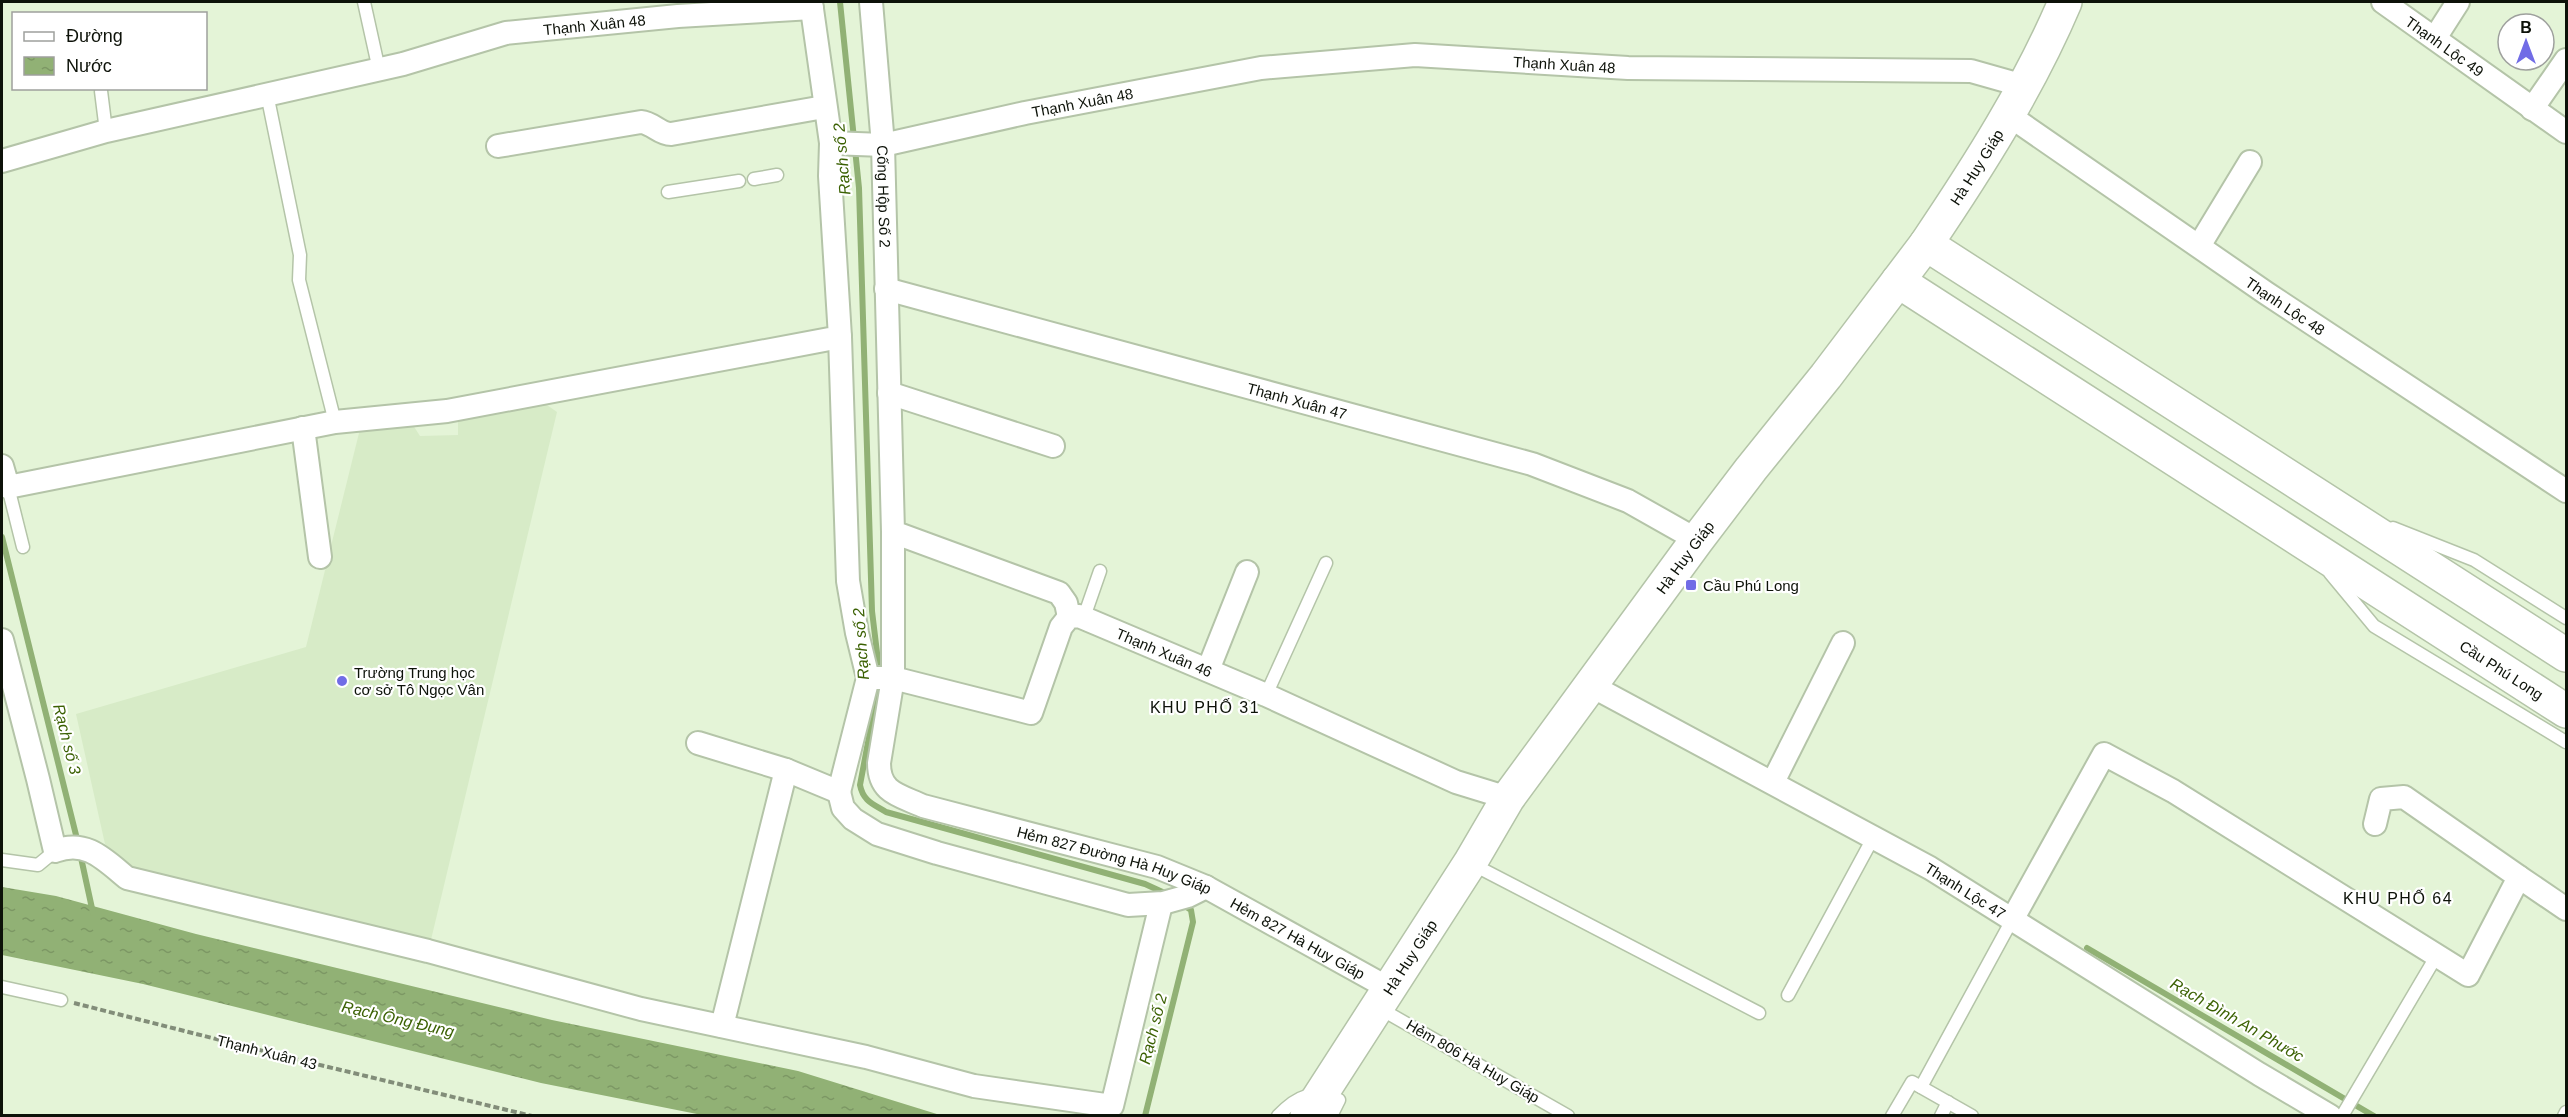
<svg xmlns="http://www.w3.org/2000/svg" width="2568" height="1117" viewBox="0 0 2568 1117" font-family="Helvetica,sans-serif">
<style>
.built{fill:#d7ebc7}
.water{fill:url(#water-ripples)}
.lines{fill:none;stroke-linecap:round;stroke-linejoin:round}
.stream{stroke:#91b175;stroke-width:6}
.lane-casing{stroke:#b4c4a8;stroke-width:15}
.street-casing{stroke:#b4c4a8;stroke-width:26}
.secondary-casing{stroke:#b4c4a8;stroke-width:36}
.primary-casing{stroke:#b4c4a8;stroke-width:36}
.path{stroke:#828d79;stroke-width:4;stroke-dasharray:6 3;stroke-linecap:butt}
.lane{stroke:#fff;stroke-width:12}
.street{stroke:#fff;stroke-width:22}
.secondary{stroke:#fff;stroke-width:33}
.primary{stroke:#fff;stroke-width:33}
.poi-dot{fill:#716ce6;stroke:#fff;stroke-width:2}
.labels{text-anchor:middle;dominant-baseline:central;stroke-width:4.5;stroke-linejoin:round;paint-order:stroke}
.street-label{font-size:15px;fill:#0d1209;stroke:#fff}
.poi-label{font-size:15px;fill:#0d1209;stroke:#fff;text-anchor:start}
.water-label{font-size:16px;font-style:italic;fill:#3b6103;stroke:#fff}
.neighbourhood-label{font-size:16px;letter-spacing:1.5px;fill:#0d1209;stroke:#fff}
</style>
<defs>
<pattern id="water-ripples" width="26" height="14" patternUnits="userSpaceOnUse" patternTransform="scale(1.5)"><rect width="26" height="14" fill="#91b175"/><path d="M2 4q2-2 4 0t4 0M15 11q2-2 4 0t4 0" fill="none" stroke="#7c9764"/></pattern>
</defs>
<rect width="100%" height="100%" fill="#e4f4d7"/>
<polygon class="built" points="544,403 557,412 430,944 137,872 105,844 76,714 306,647 360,429 411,422 420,436 458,435 458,415"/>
<polygon class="water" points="2,887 56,896 196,934 552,1020 798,1071 940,1115 702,1115 541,1083 143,984 2,955"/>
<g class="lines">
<g class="stream">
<polyline points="840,2 854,139"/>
<path d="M855,149L859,188L872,611L878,661V689L860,785C863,801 873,804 886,812L1145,884L1169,895"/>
<polyline points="2,537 78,843"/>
<polyline points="80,853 93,913"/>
<polyline points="2087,948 2374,1116"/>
<polyline points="1145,1116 1193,922 1191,910 1182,904"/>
</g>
<defs>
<g id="lane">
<polyline points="364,2 379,70"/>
<polyline points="101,91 106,131"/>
<polyline points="267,94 300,255 299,280 335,422"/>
<polyline points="754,179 777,175"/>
<polyline points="668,192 739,181"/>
<polyline points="8,487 23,547"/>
<polyline points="2393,528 2474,560 2566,618"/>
<polyline points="2330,573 2374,626 2566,742"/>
<polyline points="1084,617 1100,571"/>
<polyline points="1266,695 1326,563"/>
<polyline points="2,860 38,865 55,851"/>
<polyline points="1470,863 1759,1013"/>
<polyline points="2,987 61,1000"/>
<polyline points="1788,995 1873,838"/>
<polyline points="1379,1008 1568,1116"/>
<polyline points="1921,1087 2012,920"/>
<path d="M1278,1116C1298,1095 1312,1090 1339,1100L1331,1116"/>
<polyline points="1892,1116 1912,1082 1972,1116"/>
<polyline points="1941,1116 1948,1102"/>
<polyline points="2342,1116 2437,955"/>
<polyline points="2564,1116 2566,1112"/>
</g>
<g id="street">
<path id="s1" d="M871,2L883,145L893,532L1059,593L1066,603L1069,617"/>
<path id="s2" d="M2383,2L2566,132"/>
<polyline points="2435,38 2458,2"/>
<polyline points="2532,109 2566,60"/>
<path id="s3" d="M2007,114L2266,293L2566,491"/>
<path id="s4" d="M831,143L883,145L1025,113L1261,68L1415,55L1628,68L1971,71L2024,86"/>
<path d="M498,146L641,122C653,123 659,134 671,134L824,107"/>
<path id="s5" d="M2,161L106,131L403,64L506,33L678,16L812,8"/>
<polyline points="2199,246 2250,162"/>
<path id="s6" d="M886,289L1532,464L1628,501L1697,540"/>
<polyline points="889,393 1053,446"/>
<polyline points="303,428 320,557"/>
<polyline points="2,466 8,487 335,422 447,411 840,337 830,176 831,143 811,2"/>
<path id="s7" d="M893,532V678L879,763C879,793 899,795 923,806L1157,867L1206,887L1390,989"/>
<path d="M2,640L38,779L55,851C86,839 104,859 127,878L428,951L641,1009L866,1057L974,1086L1112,1106L1161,904"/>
<polyline points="1208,670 1247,572"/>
<path id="s8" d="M868,678H893L1031,713L1061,627L1069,617L1079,616L1266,695L1456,782L1508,798"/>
<path id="s9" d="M1590,685L1930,868L2259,1074L2330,1116"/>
<polyline points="698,743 786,770 839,792"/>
<polyline points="1773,782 1843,643"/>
<polyline points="839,792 868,678 857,633 848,581 840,337"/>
<polyline points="839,792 843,808 853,819 877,834 937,853 1128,905 1163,903 1188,896 1206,887"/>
<polyline points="2519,877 2566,909"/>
<polyline points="2012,920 2104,754 2173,791 2468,975 2519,877 2404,797 2381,799 2375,824"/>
<polyline points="722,1026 786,770"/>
</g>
<g id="secondary">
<path id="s10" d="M1926,244C1978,167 2029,87 2065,2"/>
</g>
<g id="primary">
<path id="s11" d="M1898,281L2566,711"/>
<path id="s12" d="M1307,1116L1470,863L1508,798L1697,540L1751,469L1826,376L1926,244L2566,655"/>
</g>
</defs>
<use href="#lane" class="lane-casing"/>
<use href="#street" class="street-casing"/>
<use href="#secondary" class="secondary-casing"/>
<use href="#primary" class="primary-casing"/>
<polyline class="path" points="74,1003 291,1058 532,1116"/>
<use href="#lane" class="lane"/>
<use href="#street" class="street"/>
<use href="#secondary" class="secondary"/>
<use href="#primary" class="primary"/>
</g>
<g class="poi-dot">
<rect x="1685" y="579" width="12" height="12" rx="3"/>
<circle cx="342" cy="681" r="6"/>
</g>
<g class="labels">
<g class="street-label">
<text stroke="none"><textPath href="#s5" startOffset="609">Thạnh Xuân 48</textPath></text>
<text stroke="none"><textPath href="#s2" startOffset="76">Thạnh Lộc 49</textPath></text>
<text stroke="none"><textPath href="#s4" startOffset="742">Thạnh Xuân 48</textPath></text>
<text stroke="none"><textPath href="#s4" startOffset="256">Thạnh Xuân 48</textPath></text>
<text stroke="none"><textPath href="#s10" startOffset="92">Hà Huy Giáp</textPath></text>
<text stroke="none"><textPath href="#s1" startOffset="195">Cống Hộp Số 2</textPath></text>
<text stroke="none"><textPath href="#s3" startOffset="338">Thạnh Lộc 48</textPath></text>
<text stroke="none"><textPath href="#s6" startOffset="426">Thạnh Xuân 47</textPath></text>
<text stroke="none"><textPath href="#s12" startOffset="675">Hà Huy Giáp</textPath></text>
<text stroke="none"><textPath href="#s8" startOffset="374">Thạnh Xuân 46</textPath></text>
<text stroke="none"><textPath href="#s11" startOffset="718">Cầu Phú Long</textPath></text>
<text stroke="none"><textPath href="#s7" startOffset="498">Hẻm 827 Đường Hà Huy Giáp</textPath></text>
<text stroke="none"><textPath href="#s9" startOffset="428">Thạnh Lộc 47</textPath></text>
<text stroke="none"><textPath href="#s7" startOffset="699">Hẻm 827 Hà Huy Giáp</textPath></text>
<text stroke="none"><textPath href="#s12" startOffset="189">Hà Huy Giáp</textPath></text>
<text transform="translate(267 1052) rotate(14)">Thạnh Xuân 43</text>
<text transform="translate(1473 1061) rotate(30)">Hẻm 806 Hà Huy Giáp</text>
</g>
<g class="poi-label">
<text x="1703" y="585">Cầu Phú Long</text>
<text x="354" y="672">Trường Trung học<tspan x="354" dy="17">cơ sở Tô Ngọc Vân</tspan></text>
</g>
<g class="water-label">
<text transform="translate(842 159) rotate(-95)">Rạch số 2</text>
<text transform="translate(861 644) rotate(-94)">Rạch số 2</text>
<text transform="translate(67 739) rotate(76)">Rạch số 3</text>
<text transform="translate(398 1019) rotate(13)">Rạch Ông Đụng</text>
<text transform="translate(2237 1020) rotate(30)">Rạch Đình An Phước</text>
<text transform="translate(1153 1029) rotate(-76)">Rạch số 2</text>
</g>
<g class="neighbourhood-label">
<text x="1205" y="707">KHU PHỐ 31</text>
<text x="2398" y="898">KHU PHỐ 64</text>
</g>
</g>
<rect width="2568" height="1117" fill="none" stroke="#0d1209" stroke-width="6"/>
<rect x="12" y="12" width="195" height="78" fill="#ffffff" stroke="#9ea09d" stroke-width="1.5"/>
<rect x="24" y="32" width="30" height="9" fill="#ffffff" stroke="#9ea09d" stroke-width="1.5"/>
<text x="66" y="42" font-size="18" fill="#0d1209">Đường</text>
<rect x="24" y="57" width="30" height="18" fill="url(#water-ripples)" stroke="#9ea09d" stroke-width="1.5"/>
<text x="66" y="72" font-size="18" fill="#0d1209">Nước</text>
<g transform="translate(2526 42)"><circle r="28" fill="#ffffff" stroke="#9ea09d" stroke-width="1.5"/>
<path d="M0-4.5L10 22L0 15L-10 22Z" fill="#716ce6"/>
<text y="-9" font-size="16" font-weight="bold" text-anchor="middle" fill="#0d1209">B</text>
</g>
</svg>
